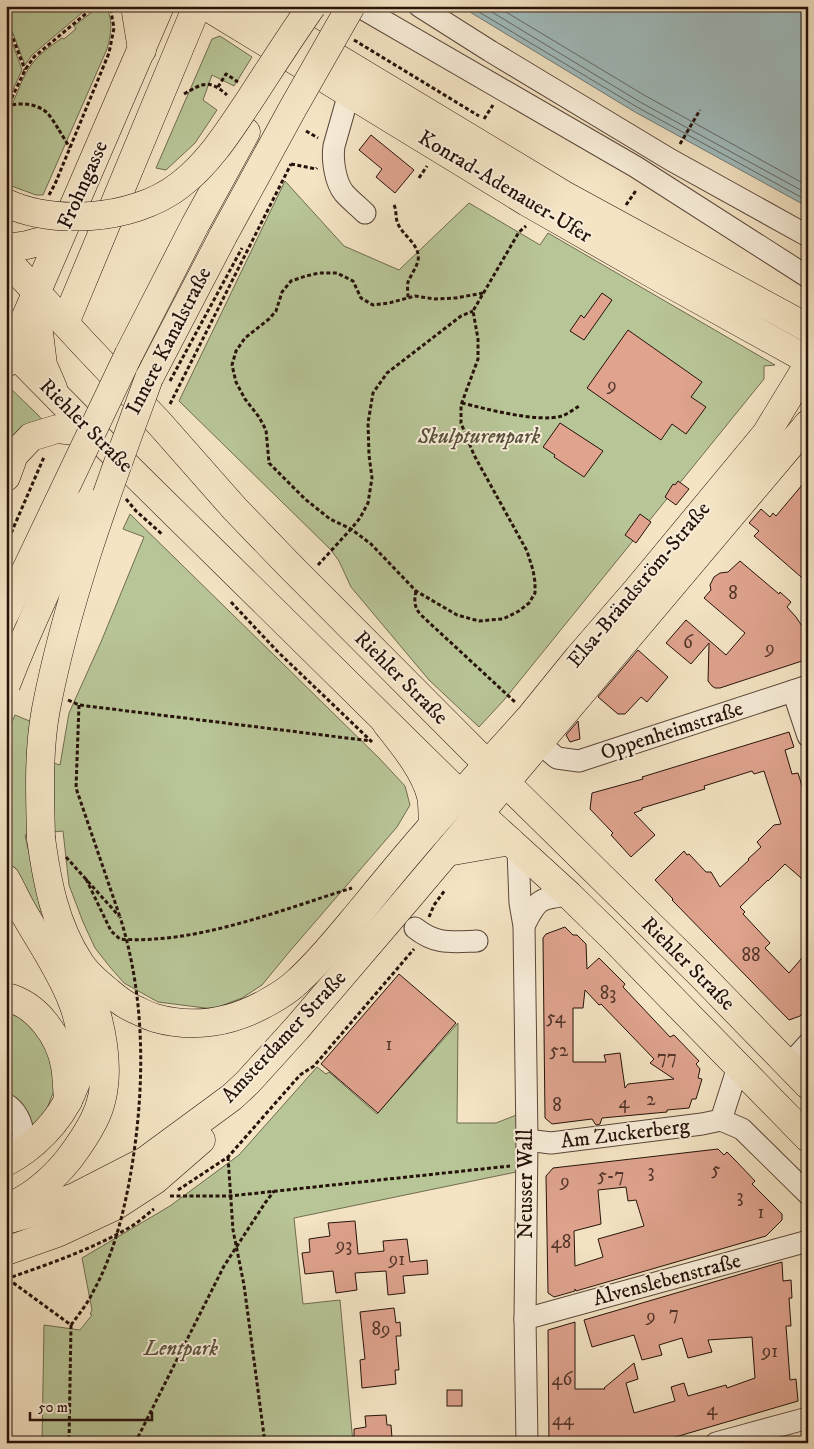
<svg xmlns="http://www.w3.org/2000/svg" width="814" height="1449" viewBox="0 0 814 1449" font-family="'IM FELL DW Pica',serif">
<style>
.green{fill:#b8c597;stroke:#6f6c50}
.water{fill:#a0bcbe;stroke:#6f7876}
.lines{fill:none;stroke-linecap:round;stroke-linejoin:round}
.shore{stroke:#636764;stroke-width:1}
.building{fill:#dfa38e;stroke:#26120a;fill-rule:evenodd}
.minor-casing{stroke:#5a4638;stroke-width:23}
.major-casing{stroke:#26120a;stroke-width:29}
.highway-casing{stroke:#26120a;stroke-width:29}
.path{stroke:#26120a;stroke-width:3;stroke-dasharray:4 2.5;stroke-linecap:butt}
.minor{stroke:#f8edd9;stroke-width:21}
.major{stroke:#f4e4c4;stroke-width:28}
.highway{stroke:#f4e4c4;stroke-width:28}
.highway-bridge-casing{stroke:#26120a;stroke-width:29;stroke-linecap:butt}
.path-bridge{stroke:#26120a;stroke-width:3;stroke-dasharray:4 2.5;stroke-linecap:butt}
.highway-bridge{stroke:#f4e4c4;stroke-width:28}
.labels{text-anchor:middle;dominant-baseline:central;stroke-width:4;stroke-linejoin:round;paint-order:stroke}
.number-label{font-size:19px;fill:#54362b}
.street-label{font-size:21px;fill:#26120a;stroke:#f8edd9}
.park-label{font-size:21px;font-style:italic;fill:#59513b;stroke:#f8edd9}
</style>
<rect width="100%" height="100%" fill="#f4e4c4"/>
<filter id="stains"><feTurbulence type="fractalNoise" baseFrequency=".004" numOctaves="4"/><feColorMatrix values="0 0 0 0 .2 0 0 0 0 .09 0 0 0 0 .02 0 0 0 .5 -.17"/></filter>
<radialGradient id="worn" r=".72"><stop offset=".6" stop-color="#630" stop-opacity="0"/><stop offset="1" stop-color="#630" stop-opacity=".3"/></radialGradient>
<g class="green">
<polygon points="6,6 90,6 32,55 25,65 6,15"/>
<path d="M100,6H105C114,19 111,35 107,49L43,195H36L6,184V114C17,99 20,79 32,64C40,53 51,46 62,38L64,39L76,29L74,26Z"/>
<polygon points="6,25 22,70 6,105"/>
<polygon points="220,36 252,57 234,86 212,75 203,100 217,110 195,143 166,170 156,168 212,39"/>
<polygon points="285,181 344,246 399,270 469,203 540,245 548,233 775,365 764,366 764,379 504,700 479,727 429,680 351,587 339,561 331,550 179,401"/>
<polygon points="6,384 38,415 44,422 6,460"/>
<polygon points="130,514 380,759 405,786 410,805 397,827 290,951 262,985 242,998 213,1009 158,1002 124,983 110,967 95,948 83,922 69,885 63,831 25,835 42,911 34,915 6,854 6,735 15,715 32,722 29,755 60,765 69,713 101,642 144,537 123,529"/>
<polygon points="6,1008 25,1018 50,1049 55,1085 53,1093 46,1111 31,1131 6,1095"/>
<polygon points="458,1023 457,1123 496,1123 519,1114 521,1171 294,1218 303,1304 340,1300 353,1443 42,1443 44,1325 80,1330 92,1315 90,1314 92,1310 82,1258 170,1206 239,1155 317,1067 326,1074 329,1072 377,1114"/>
</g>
<polygon class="water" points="460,6 808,6 808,207 635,112"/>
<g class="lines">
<g class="shore">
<polyline points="469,6 637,107 808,201"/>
<polyline points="482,6 640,102 808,194"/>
<polyline points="496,6 644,95 808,186"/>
</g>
</g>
<g class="building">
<polygon points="371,135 414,170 395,193 376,177 382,169 359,150"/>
<polygon points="602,293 612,300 584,340 570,331 581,315 584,318"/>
<polygon points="628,330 702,382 691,397 706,407 686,434 672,424 661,440 587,388"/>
<polygon points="560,423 603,451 584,477 554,457 555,455 543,447"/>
<polygon points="808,478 808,583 754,536 759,531 749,523 761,509 770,517 773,513 776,516"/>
<polygon points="678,481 689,489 676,505 665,497 673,484 675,485"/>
<polygon points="640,514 651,522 636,543 625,535"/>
<polygon points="740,561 779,594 780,592 791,602 787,607 796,617 806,632 808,637 808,659 720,688 715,688 712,686 708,681 709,643 691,664 666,643 686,620 726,655 745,633 704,598 711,590 710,585 714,577 720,573 728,572"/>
<polygon points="638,650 668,677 647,702 641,697 625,714 618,714 598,697"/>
<polygon points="578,721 580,739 570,742 566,735"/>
<polygon points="789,732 794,747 785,750 792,774 798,773 808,805 808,884 785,864 768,881 768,880 740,907 745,912 743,914 770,943 765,948 789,973 808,951 808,1008 800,1016 789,1020 672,900 673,899 655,880 684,851 687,855 689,854 706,872 711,872 720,887 749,860 748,859 761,847 757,842 774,825 781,824 764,771 754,774 752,771 704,786 705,789 642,808 642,810 634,813 655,835 631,857 611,835 613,833 590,809 592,793 643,779 642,777"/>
<path d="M565,927L573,935H577L586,944L587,969L599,958L625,984L623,987L670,1037L674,1035L699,1061L696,1064L700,1069L698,1078L702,1079L696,1099H692L689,1108L667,1110V1112L602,1118L600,1124L596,1125L592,1119L552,1124L545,1118L543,938L546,934ZM585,990L599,1005L601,1004L654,1059L650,1063L674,1079L628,1084L625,1088L620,1053L604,1055L606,1062H573V1008H583Z"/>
<polygon points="399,974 456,1023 378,1113 321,1064"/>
<path d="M718,1149L724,1155L727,1152L736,1161L755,1181L752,1184L782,1214V1220L766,1236L576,1291L575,1289V1291L554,1297L548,1293L546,1176L553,1168ZM626,1187L628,1201L636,1200L644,1226L598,1239L603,1257L575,1266L574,1231L601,1224L598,1190Z"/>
<polygon points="355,1221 358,1254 384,1251 383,1241 407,1239 410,1262 427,1260 428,1274 403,1276 405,1293 388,1295 386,1271 355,1273 357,1290 336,1293 333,1271 305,1274 302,1253 310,1252 309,1239 330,1236 328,1223"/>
<polygon points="782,1262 783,1281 791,1280 792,1298 789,1298 791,1326 786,1326 790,1380 796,1379 798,1401 655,1443 549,1443 548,1330 575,1322 575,1389 605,1389 604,1388 634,1363 638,1379 626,1383 634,1413 675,1401 671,1387 684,1383 688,1396 726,1385 727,1388 755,1378 752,1337 708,1340 712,1352 688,1358 682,1338 659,1345 662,1355 642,1360 634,1335 592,1347 584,1320"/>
<polygon points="394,1308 396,1323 400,1322 401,1336 396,1336 399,1370 395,1370 396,1384 362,1388 360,1360 365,1359 360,1312"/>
<rect x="447" y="1390" width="15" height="16"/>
<polygon points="386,1415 387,1425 391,1425 392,1438 391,1438 391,1443 367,1443 367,1438 354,1438 354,1429 366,1427 365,1416"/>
</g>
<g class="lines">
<defs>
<g id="minor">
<polyline points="358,6 636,167 808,277"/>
<polyline points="419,6 490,51 671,160 808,236"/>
<path d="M349,93L334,146C332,159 335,182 344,193C350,200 358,206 365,213"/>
<polyline points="793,691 808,736"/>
<polyline points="539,743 557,758 579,761 808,686"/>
<polyline points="518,850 520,903 524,926 527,1140 525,1319 527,1443"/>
<path d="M524,926C537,899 540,898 569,895"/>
<path d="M415,928C436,945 452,942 477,941"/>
<polyline points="788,1066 808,1044"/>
<path d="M6,1104C16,1110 22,1122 23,1134C23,1141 18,1150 16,1157L11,1156"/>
<polyline points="721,1120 742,1129 808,1194"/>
<polyline points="721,1120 738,1067"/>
<polyline points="527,1140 551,1143 702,1124 721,1120"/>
<polyline points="525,1319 808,1241"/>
<polyline points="716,1443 808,1418"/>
</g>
<g id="major">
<polyline points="206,6 527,202 660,278 808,360"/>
<polyline points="251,6 564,195 808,328"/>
<polyline points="6,248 27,245 60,236"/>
<polyline points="6,259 84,344 160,424 235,509 288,564 506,783 701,975 808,1085"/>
<polyline points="37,299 37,317 43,365 53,388"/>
<polyline points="65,323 197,6"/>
<polyline points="6,345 93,433 479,813 569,895 613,938 808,1138"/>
<polyline points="6,363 160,6"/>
<polyline points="6,477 14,455 31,437 57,429 93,433"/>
<polyline points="460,795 531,716 578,658 636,591 766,434 803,373 808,368"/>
<polyline points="447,852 510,841"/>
<path d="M6,879C11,888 15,897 20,906C47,956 92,1009 80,1070C79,1078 74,1086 71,1094C59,1122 33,1148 6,1162"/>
<polyline points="6,1220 31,1213 75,1197 145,1161 232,1097 248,1082 297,1028 409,897 808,424"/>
<polyline points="6,1251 57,1233 115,1206 155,1180 201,1140"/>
</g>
<g id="highway">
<polyline points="135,6 142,50"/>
<polyline points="129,354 195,225 246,132"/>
<polyline points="149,378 223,236"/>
<path d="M386,723C403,745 424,769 431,796C433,805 432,815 433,824"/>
<path d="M41,838C47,882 55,925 80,963C87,974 99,984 109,992C117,999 125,1005 134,1009C141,1012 148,1016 155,1018C194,1029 233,1022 268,1002C279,996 290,989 299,980C323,958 343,932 364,907C395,869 426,831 460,795"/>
<path d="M6,997C37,1004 60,1037 65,1066C67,1077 67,1090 68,1101"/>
<path d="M6,1208C31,1198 52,1180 69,1159C78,1147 87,1134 94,1120C117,1075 99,1015 83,971"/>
</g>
</defs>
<use href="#minor" class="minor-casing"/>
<use href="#major" class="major-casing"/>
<use href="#highway" class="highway-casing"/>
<g class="path">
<polyline points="6,20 25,70"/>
<polyline points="354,40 479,116"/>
<polyline points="218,87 226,74 238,82"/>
<path d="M184,94C203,83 209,79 227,95"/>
<polyline points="6,110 25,70 34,57 95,6"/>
<polyline points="484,119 493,105"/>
<polyline points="59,130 70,148"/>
<polyline points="306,131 318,138"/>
<polyline points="680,144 700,110"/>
<polyline points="291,164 316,169 317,168"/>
<polyline points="419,178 427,166"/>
<polyline points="49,195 55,184 109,53 114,28 110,6"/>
<path d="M394,205C397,211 395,218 398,224C404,237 421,245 418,261C416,268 411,275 408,282C407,287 408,293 408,298"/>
<polyline points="626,205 637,189"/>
<polyline points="483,293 456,298 435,299 415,296 389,303 373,305 361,298 353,281 337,273 319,273 306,276 291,281 282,292 276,311 269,319 245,338 236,351 232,365 236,382 245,399 259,417 266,430 269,463 305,499 330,519 351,529 371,544 416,591 457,615 479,621 490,620 503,619 519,611 529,603 535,593 535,582 533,570 527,551 474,455 461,423 461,405 478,359 478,339 473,311 519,232 526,226"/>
<path d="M462,403C486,409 539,423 562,416C568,414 574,409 579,406"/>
<polyline points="170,404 291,164"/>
<polyline points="126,499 136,511 163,535"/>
<polyline points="6,545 44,457"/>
<polyline points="318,565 351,529 360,518 368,503 372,478 369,455 368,423 373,393 387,373 461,316 473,311"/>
<path d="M416,591C414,601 414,607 421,615L515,702"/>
<polyline points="231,602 277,651 372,742"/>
<polyline points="68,700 79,705 371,741"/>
<polyline points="79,705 76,788 120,917"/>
<polyline points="66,857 119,916"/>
<path d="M86,879L111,931L120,939C194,945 281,910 352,888"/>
<polyline points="429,917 434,905 445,890"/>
<polyline points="228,1157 233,1230 244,1285 265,1443"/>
<polyline points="178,1190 228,1157 300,1075 314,1066 414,949"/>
<polyline points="170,1196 230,1196 510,1166"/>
<path d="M6,1279C49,1264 93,1249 132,1226C140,1221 147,1214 154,1209"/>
<polyline points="8,1279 71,1325 69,1443"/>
<polyline points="135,1443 224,1266 265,1203 274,1191"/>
</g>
<use href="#minor" class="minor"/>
<use href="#major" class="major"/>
<use href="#highway" class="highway"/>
<defs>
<g id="highway-bridge">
<path d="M6,203C32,215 63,218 91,216C121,214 156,204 180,185C209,163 229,131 249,101C270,69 290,37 312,6"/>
<polyline points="223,236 293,108 351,6"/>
<polyline points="6,612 129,354"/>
<path d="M6,685C30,623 59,563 88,503"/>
<path d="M41,838C40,795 38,751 46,709C68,595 109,487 149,378"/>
</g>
</defs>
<use href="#highway-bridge" class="highway-bridge-casing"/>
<g class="path-bridge">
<path d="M6,107C18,102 34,103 45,111C51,116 55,124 59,130"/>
<polyline points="170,381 242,248"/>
<path d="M71,1325C79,1314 88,1303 94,1290C112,1257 122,1220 129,1183C145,1096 147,1002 120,917"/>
</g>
<use href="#highway-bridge" class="highway-bridge"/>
</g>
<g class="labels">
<g class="number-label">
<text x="612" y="385">9</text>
<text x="733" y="593">8</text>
<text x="688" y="642">6</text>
<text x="770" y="648">9</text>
<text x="751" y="955">88</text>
<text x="608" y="993">83</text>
<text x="556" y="1017">54</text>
<text x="389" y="1044">1</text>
<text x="559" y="1050">52</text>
<text x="667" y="1057">77</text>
<text x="651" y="1099">2</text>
<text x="624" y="1102">4</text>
<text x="557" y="1105">8</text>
<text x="716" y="1169">5</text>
<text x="651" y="1171">3</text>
<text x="611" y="1175">5-7</text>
<text x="565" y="1181">9</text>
<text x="740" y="1196">3</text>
<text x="761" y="1212">1</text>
<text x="561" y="1242">48</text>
<text x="344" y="1245">93</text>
<text x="397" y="1259">91</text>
<text x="674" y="1313">7</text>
<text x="651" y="1316">9</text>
<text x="381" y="1329">89</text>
<text x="770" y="1351">91</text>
<text x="562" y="1379">46</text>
<text x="712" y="1409">4</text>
<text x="563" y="1419">44</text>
</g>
<g class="street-label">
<text transform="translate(83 185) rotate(-66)">Frohngasse</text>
<text transform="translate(505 187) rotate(31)">Konrad-Adenauer-Ufer</text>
<text transform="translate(169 341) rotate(-63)">Innere Kanalstraße</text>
<text transform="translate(86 426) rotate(45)">Riehler Straße</text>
<text transform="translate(639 585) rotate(-50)">Elsa-Brändström-Straße</text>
<text transform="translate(401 678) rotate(45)">Riehler Straße</text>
<text transform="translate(672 731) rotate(-18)">Oppenheimstraße</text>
<text transform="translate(688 964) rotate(45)">Riehler Straße</text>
<text transform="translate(284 1037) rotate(-47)">Amsterdamer Straße</text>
<text transform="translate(625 1134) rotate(-7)">Am Zuckerberg</text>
<text transform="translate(526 1184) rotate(-90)">Neusser Wall</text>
<text transform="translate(667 1280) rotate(-15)">Alvenslebenstraße</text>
</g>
<g class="park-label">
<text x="479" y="437">Skulpturenpark</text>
<text x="181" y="1349">Lentpark</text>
</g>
</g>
<rect width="814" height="1449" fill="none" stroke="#f4e4c4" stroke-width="25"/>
<rect x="8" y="8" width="799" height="1434" fill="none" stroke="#26120a" stroke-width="2.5"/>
<rect x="12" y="12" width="789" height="1424" fill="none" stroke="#26120a"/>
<path d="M30 1412v8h122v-8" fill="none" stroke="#26120a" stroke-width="2.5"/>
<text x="38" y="1412" font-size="15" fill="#26120a" stroke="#f8edd9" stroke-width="4" paint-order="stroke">50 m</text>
<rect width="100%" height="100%" filter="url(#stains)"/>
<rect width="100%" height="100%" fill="url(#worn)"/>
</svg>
